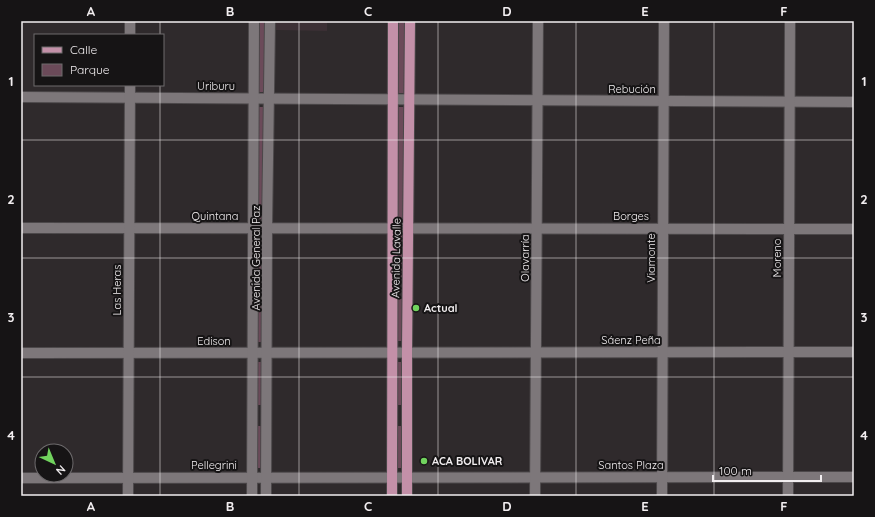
<svg xmlns="http://www.w3.org/2000/svg" width="875" height="517" viewBox="0 0 875 517" font-family="Quicksand,sans-serif">
<style>
.built{fill:#3c3035}
.green{fill:#6b4a59}
.lines{fill:none;stroke-linecap:round;stroke-linejoin:round}
.minor-casing{stroke:#4c484a;stroke-width:12}
.major-casing{stroke:#4c484a;stroke-width:12}
.minor{stroke:#7d777a;stroke-width:10}
.major{stroke:#c390a8;stroke-width:10}
.grid{fill:none;stroke:#f2eef0;stroke-width:1;stroke-opacity:0.55}
.poi-dot{fill:#71d35e;stroke:#161415;stroke-width:1.5}
.labels{text-anchor:middle;dominant-baseline:central;stroke-width:4;stroke-linejoin:round;paint-order:stroke}
.street-label{font-size:11px;fill:#f2eef0;stroke:#161415}
.poi-label{font-size:11px;font-weight:bold;fill:#f2eef0;stroke:#161415;text-anchor:start}
.neatline{fill:none;stroke:#f2eef0;stroke-width:1.5}
.grid-label{font-size:13px;text-anchor:middle;font-weight:bold;fill:#f2eef0}
</style>
<rect width="100%" height="100%" fill="#2f2a2c"/>
<polygon class="built" points="276,21 327,21 327,31 276,30"/>
<g class="green">
<rect x="257" y="21" width="7" height="71"/>
<rect x="398" y="21" width="7" height="72"/>
<rect x="257" y="107" width="7" height="112"/>
<rect x="397" y="107" width="7" height="112"/>
<polygon points="397,235 404,235 403,278 396,278"/>
<rect x="257" y="237" width="7" height="42"/>
<polygon points="397,299 403,299 403,341 396,341"/>
<polygon points="257,300 264,300 263,342 256,342"/>
<polygon points="256,362 263,362 262,405 255,405"/>
<polygon points="397,362 403,362 403,405 396,405"/>
<polygon points="256,426 262,426 262,468 255,468"/>
<rect x="396" y="426" width="7" height="42"/>
</g>
<g class="lines">
<defs>
<g id="minor">
<polyline points="130,35 130,21"/>
<polyline points="21,97 854,102"/>
<polyline points="21,228 854,229"/>
<polyline points="21,353 854,352"/>
<polyline points="21,478 854,477"/>
<polyline points="128,496 130,85"/>
<polyline points="252,496 254,21"/>
<polyline points="266,496 267,228 270,21"/>
<polyline points="535,496 538,21"/>
<polyline points="662,496 664,21"/>
<polyline points="788,496 790,21"/>
</g>
<g id="major">
<polyline points="392,496 393,21"/>
<polyline points="407,496 407,352 410,21"/>
</g>
</defs>
<use href="#minor" class="minor-casing"/>
<use href="#major" class="major-casing"/>
<use href="#minor" class="minor"/>
<use href="#major" class="major"/>
</g>
<path class="grid" d="M160,21V35M299,21V496M438,21V496M576,21V496M714,21V496M160,85V496M21,140H854M21,258H854M21,377H854"/>
<g class="poi-dot">
<circle cx="416" cy="308" r="4"/>
<circle cx="424" cy="461" r="4"/>
</g>
<g class="labels">
<g class="street-label">
<text x="216" y="86">Uriburu</text>
<text x="632" y="89">Rebución</text>
<text x="215" y="216">Quintana</text>
<text x="631" y="216">Borges</text>
<text transform="translate(256 258) rotate(-90)">Avenida General Paz</text>
<text transform="translate(396 258) rotate(-89)">Avenida Lavalle</text>
<text transform="translate(525 258) rotate(-90)">Olavarría</text>
<text transform="translate(651 258) rotate(-90)">Viamonte</text>
<text transform="translate(777 258) rotate(-90)">Moreno</text>
<text transform="translate(117 290) rotate(-90)">Las Heras</text>
<text x="631" y="340">Sáenz Peña</text>
<text x="214" y="341">Edison</text>
<text x="214" y="465">Pellegrini</text>
<text x="631" y="465">Santos Plaza</text>
</g>
<g class="poi-label">
<text x="424" y="308">Actual</text>
<text x="432" y="461">ACA BOLIVAR</text>
</g>
</g>
<rect width="875" height="517" fill="none" stroke="#161415" stroke-width="44"/>
<rect x="34" y="34" width="130" height="52" fill="#161415" stroke="#6e6b6d"/>
<rect x="42" y="47" width="20" height="6" fill="#c390a8" stroke="#6e6b6d"/>
<text x="70" y="54" font-size="12" fill="#f2eef0">Calle</text>
<rect x="42" y="64" width="20" height="12" fill="#6b4a59" stroke="#6e6b6d"/>
<text x="70" y="74" font-size="12" fill="#f2eef0">Parque</text>
<g transform="translate(54 463) rotate(136)"><circle r="19" fill="#161415" stroke="#6e6b6d"/>
<path d="M0-3L7 15L0 10L-7 15Z" fill="#71d35e"/>
<text y="-6" font-size="11" font-weight="bold" text-anchor="middle" fill="#f2eef0">N</text>
</g>
<path d="M713 475v6h108v-6" fill="none" stroke="#f2eef0" stroke-width="2"/>
<text x="719" y="475" font-size="12" fill="#f2eef0" stroke="#161415" stroke-width="3" paint-order="stroke">100 m</text>
<rect x="22" y="22" width="831" height="473" class="neatline"/>
<g class="grid-label">
<text x="91" y="16">A</text>
<text x="230" y="16">B</text>
<text x="368" y="16">C</text>
<text x="507" y="16">D</text>
<text x="645" y="16">E</text>
<text x="784" y="16">F</text>
<text x="11" y="86">1</text>
<text x="864" y="86">1</text>
<text x="11" y="204">2</text>
<text x="864" y="204">2</text>
<text x="11" y="322">3</text>
<text x="864" y="322">3</text>
<text x="11" y="440">4</text>
<text x="864" y="440">4</text>
<text x="91" y="511">A</text>
<text x="230" y="511">B</text>
<text x="368" y="511">C</text>
<text x="507" y="511">D</text>
<text x="645" y="511">E</text>
<text x="784" y="511">F</text>
</g>
</svg>
